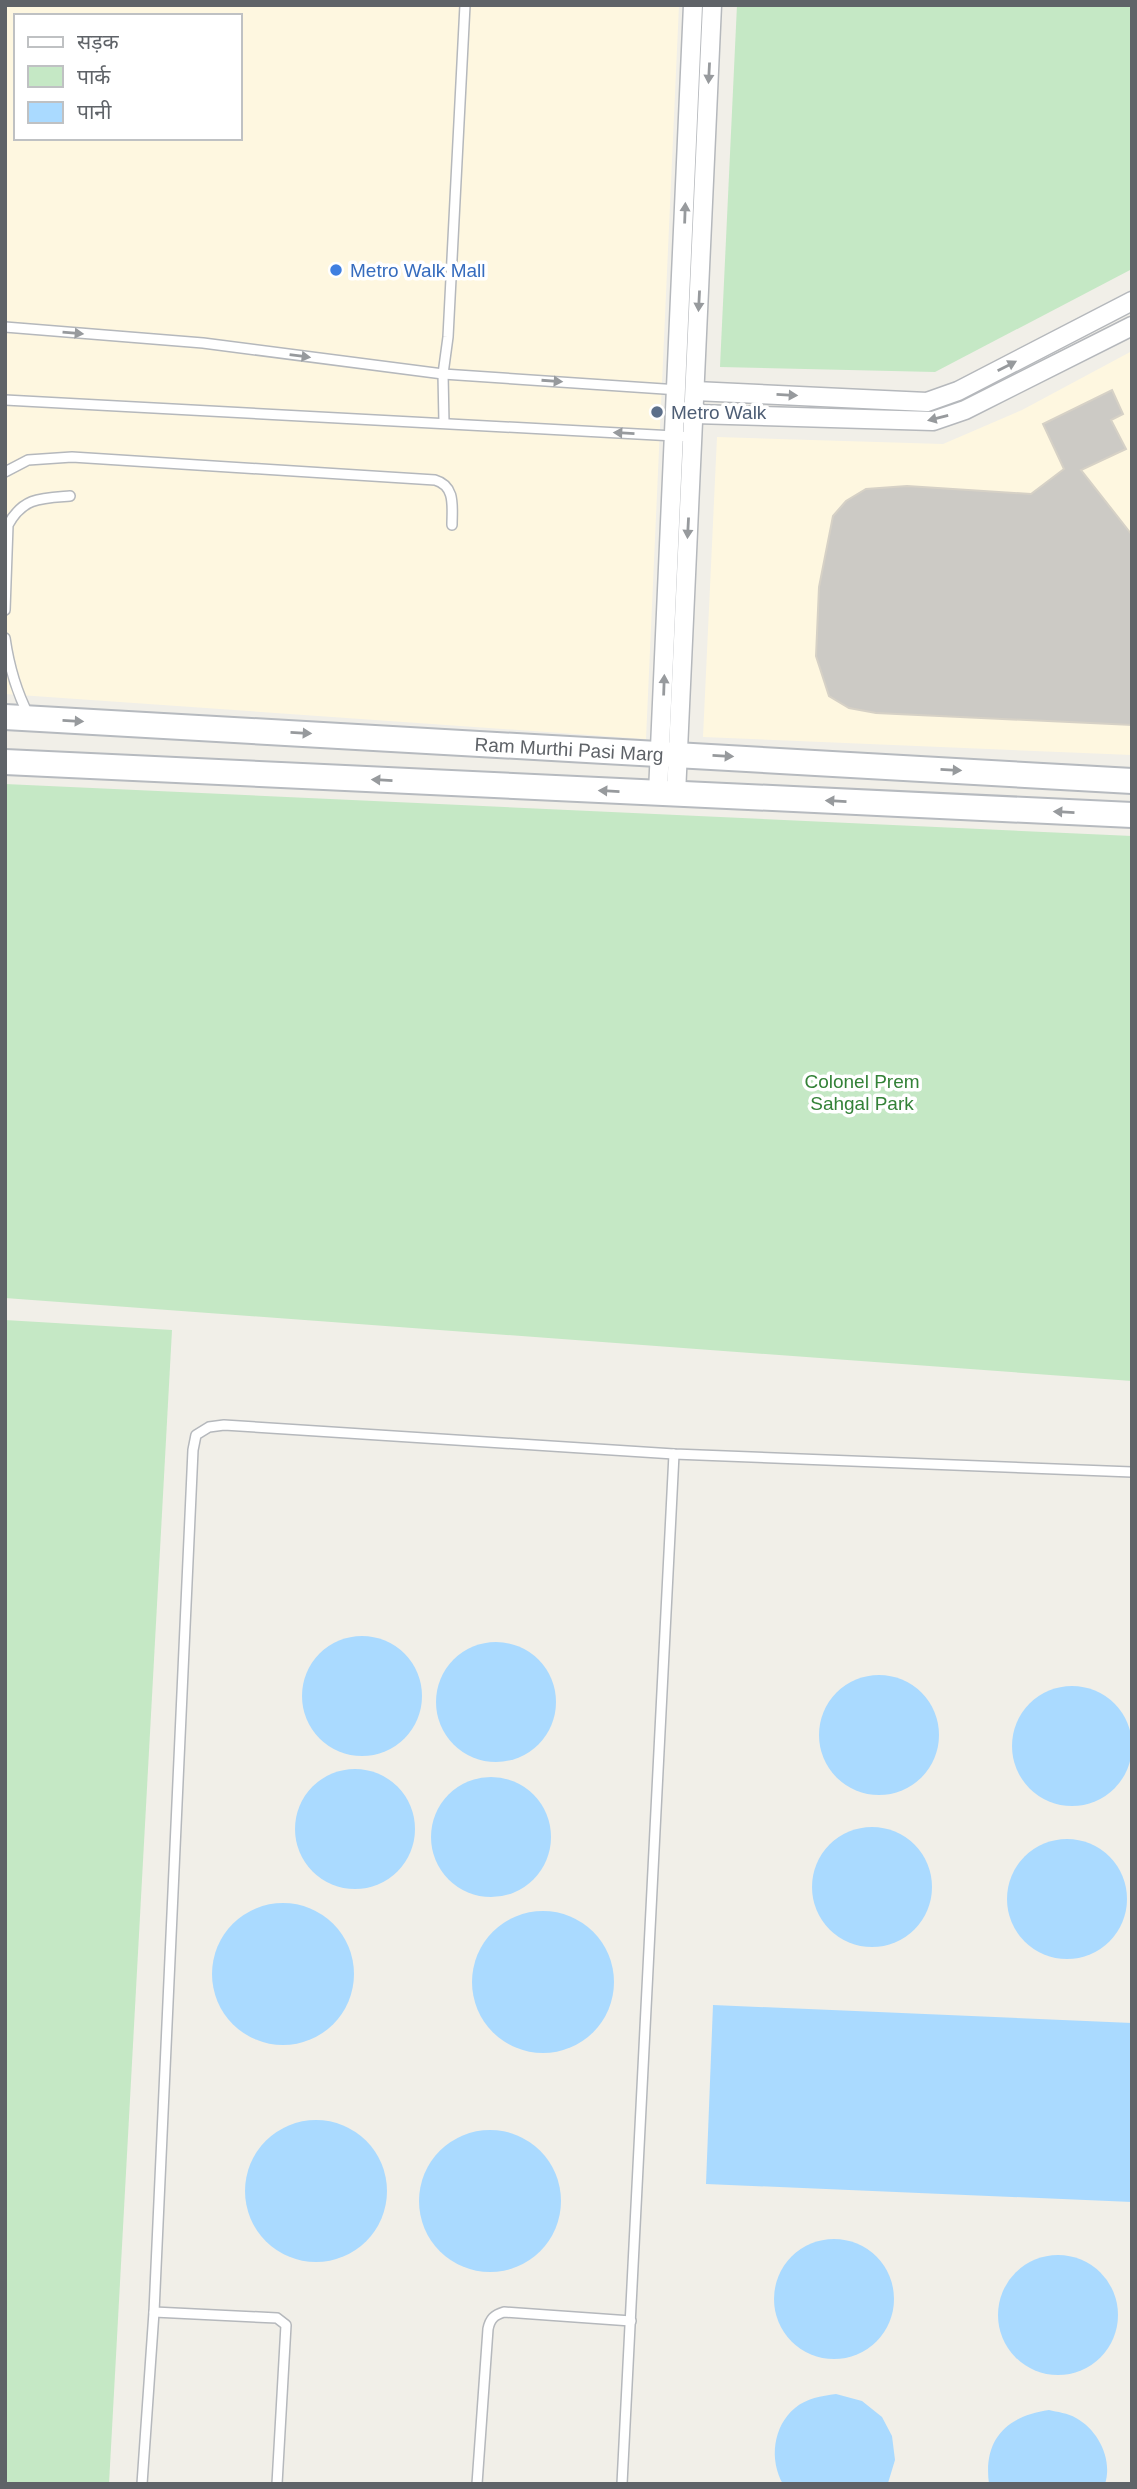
<svg xmlns="http://www.w3.org/2000/svg" width="1137" height="2489" viewBox="0 0 1137 2489" font-family="Helvetica,'Noto Sans Devanagari',sans-serif">
<style>
.commercial{fill:#fef7e0;fill-rule:evenodd}
.green{fill:#c5e8c5}
.water{fill:#aadaff}
.building{fill:#cccac5;stroke:#d6d1c6;stroke-width:2}
.lines{fill:none;stroke-linecap:round;stroke-linejoin:round}
.lane-casing{stroke:#b5b8bc;stroke-width:12}
.street-casing{stroke:#b5b8bc;stroke-width:21}
.secondary-casing{stroke:#b6babf;stroke-width:28}
.lane{stroke:#fff;stroke-width:9}
.street{stroke:#fff;stroke-width:18}
.secondary{stroke:#fff;stroke-width:24}
.oneway{fill:#979a9d}
.shop-dot{fill:#3f7fe0;stroke:#fff;stroke-width:2.5}
.service-dot{fill:#5c6f8a;stroke:#fff;stroke-width:2.5}
.labels{text-anchor:middle;dominant-baseline:central;stroke-width:7;stroke-linejoin:round;paint-order:stroke}
.shop-label{font-size:19px;fill:#366cbe;stroke:#fff;text-anchor:start}
.service-label{font-size:19px;fill:#4e5e75;stroke:#fff;text-anchor:start}
.street-label{font-size:19px;fill:#5f6368;stroke:#fff}
.park-label{font-size:19px;fill:#348238;stroke:#fff}
</style>
<rect width="100%" height="100%" fill="#f1efe8"/>
<g class="commercial">
<path d="M5,5H679L646,739L5,694ZM16,16H240V138H16Z"/>
<polygon points="1132,351 1132,755 703,737 717,437 943,444 1022,410"/>
</g>
<g class="green">
<polygon points="737,5 1132,5 1132,269 935,372 720,367"/>
<polygon points="5,784 1132,836 1132,1381 5,1298"/>
<polygon points="5,1320 172,1330 109,2484 5,2484"/>
</g>
<g class="water">
<circle cx="362" cy="1696" r="60"/>
<circle cx="496" cy="1702" r="60"/>
<circle cx="879" cy="1735" r="60"/>
<circle cx="1072" cy="1746" r="60"/>
<circle cx="355" cy="1829" r="60"/>
<circle cx="491" cy="1837" r="60"/>
<circle cx="872" cy="1887" r="60"/>
<circle cx="1067" cy="1899" r="60"/>
<circle cx="283" cy="1974" r="71"/>
<circle cx="543" cy="1982" r="71"/>
<polygon points="713,2005 1132,2023 1132,2202 706,2184"/>
<circle cx="316" cy="2191" r="71"/>
<circle cx="490" cy="2201" r="71"/>
<circle cx="834" cy="2299" r="60"/>
<circle cx="1058" cy="2315" r="60"/>
<path d="M836,2394L862,2401L882,2417L892,2436L895,2460L888,2483L783,2484C769,2460 773,2426 795,2408C807,2398 821,2396 836,2394Z"/>
<path d="M1049,2410C1057,2412 1068,2413 1076,2418C1098,2430 1113,2459 1105,2484H989C983,2440 1006,2416 1049,2410Z"/>
</g>
<polygon class="building" points="1112,390 1123,414 1111,420 1126,449 1081,470 1132,535 1132,725 876,713 849,708 829,696 816,656 819,587 833,516 846,501 866,489 907,486 1031,494 1064,469 1043,424"/>
<g class="lines">
<defs>
<g id="lane">
<polyline points="5,327 203,343 443,374 679,390"/>
<polyline points="5,400 693,437"/>
<polyline points="444,423 443,374 448,337 465,5"/>
<path d="M5,472L28,460L72,457L435,480C456,486 452,507 452,525"/>
<path d="M5,610L8,525C23,497 42,498 70,496"/>
<path d="M5,638C9,666 16,691 29,716"/>
<polyline points="154,2312 277,2318 286,2325 277,2484"/>
<polyline points="142,2484 154,2312 193,1450 196,1435 209,1427 224,1425 674,1454 1132,1472"/>
<path d="M477,2484L488,2329C490,2319 494,2315 504,2312L631,2321"/>
<polyline points="622,2484 674,1454"/>
</g>
<g id="street">
<polyline points="695,391 927,402 958,391 1132,301"/>
<polyline points="694,414 933,421 965,410 1132,326"/>
<polyline points="658,793 693,5"/>
<polyline points="676,794 712,5"/>
</g>
<g id="secondary">
<path id="s1" d="M5,717L1132,781"/>
<polyline points="5,762 1132,815"/>
</g>
</defs>
<use href="#lane" class="lane-casing"/>
<use href="#street" class="street-casing"/>
<use href="#secondary" class="secondary-casing"/>
<use href="#lane" class="lane"/>
<use href="#street" class="street"/>
<use href="#secondary" class="secondary"/>
</g>
<defs><path id="oneway-solid" d="M-6-.8H1V-3.2L6.5 0L1 3.2V.8H-6Z" transform="scale(1.75)"/></defs>
<g class="oneway">
<use href="#oneway-solid" transform="translate(709 73) rotate(93)"/>
<use href="#oneway-solid" transform="translate(685 213) rotate(-88)"/>
<use href="#oneway-solid" transform="translate(699 301) rotate(93)"/>
<use href="#oneway-solid" transform="translate(73 333) rotate(5)"/>
<use href="#oneway-solid" transform="translate(300 356) rotate(7)"/>
<use href="#oneway-solid" transform="translate(1007 366) rotate(-27)"/>
<use href="#oneway-solid" transform="translate(552 381) rotate(4)"/>
<use href="#oneway-solid" transform="translate(787 395) rotate(3)"/>
<use href="#oneway-solid" transform="translate(938 418) rotate(166)"/>
<use href="#oneway-solid" transform="translate(624 433) rotate(-177)"/>
<use href="#oneway-solid" transform="translate(688 528) rotate(93)"/>
<use href="#oneway-solid" transform="translate(664 685) rotate(-88)"/>
<use href="#oneway-solid" transform="translate(73 721) rotate(3)"/>
<use href="#oneway-solid" transform="translate(301 733) rotate(3)"/>
<use href="#oneway-solid" transform="translate(723 756) rotate(3)"/>
<use href="#oneway-solid" transform="translate(951 770) rotate(3)"/>
<use href="#oneway-solid" transform="translate(382 780) rotate(-177)"/>
<use href="#oneway-solid" transform="translate(609 791) rotate(-177)"/>
<use href="#oneway-solid" transform="translate(836 801) rotate(-177)"/>
<use href="#oneway-solid" transform="translate(1064 812) rotate(-177)"/>
</g>
<circle class="shop-dot" cx="336" cy="270" r="7"/>
<circle class="service-dot" cx="657" cy="412" r="7"/>
<g class="labels">
<g class="shop-label">
<text x="350" y="270">Metro Walk Mall</text>
</g>
<g class="service-label">
<text x="671" y="412">Metro Walk</text>
</g>
<g class="street-label">
<text stroke="none"><textPath href="#s1" startOffset="565">Ram Murthi Pasi Marg</textPath></text>
</g>
<g class="park-label">
<text x="862" y="1081">Colonel Prem<tspan x="862" dy="22">Sahgal Park</tspan></text>
</g>
</g>
<rect width="1137" height="2489" fill="none" stroke="#5f6368" stroke-width="14"/>
<rect x="14" y="14" width="228" height="126" fill="#ffffff" stroke="#bfc1c3" stroke-width="2"/>
<rect x="28" y="37" width="35" height="10" fill="#ffffff" stroke="#bfc1c3" stroke-width="2"/>
<text x="77" y="49" font-size="21" fill="#5f6368">सड़क</text>
<rect x="28" y="66" width="35" height="21" fill="#c5e8c5" stroke="#bfc1c3" stroke-width="2"/>
<text x="77" y="84" font-size="21" fill="#5f6368">पार्क</text>
<rect x="28" y="102" width="35" height="21" fill="#aadaff" stroke="#bfc1c3" stroke-width="2"/>
<text x="77" y="119" font-size="21" fill="#5f6368">पानी</text>
</svg>
